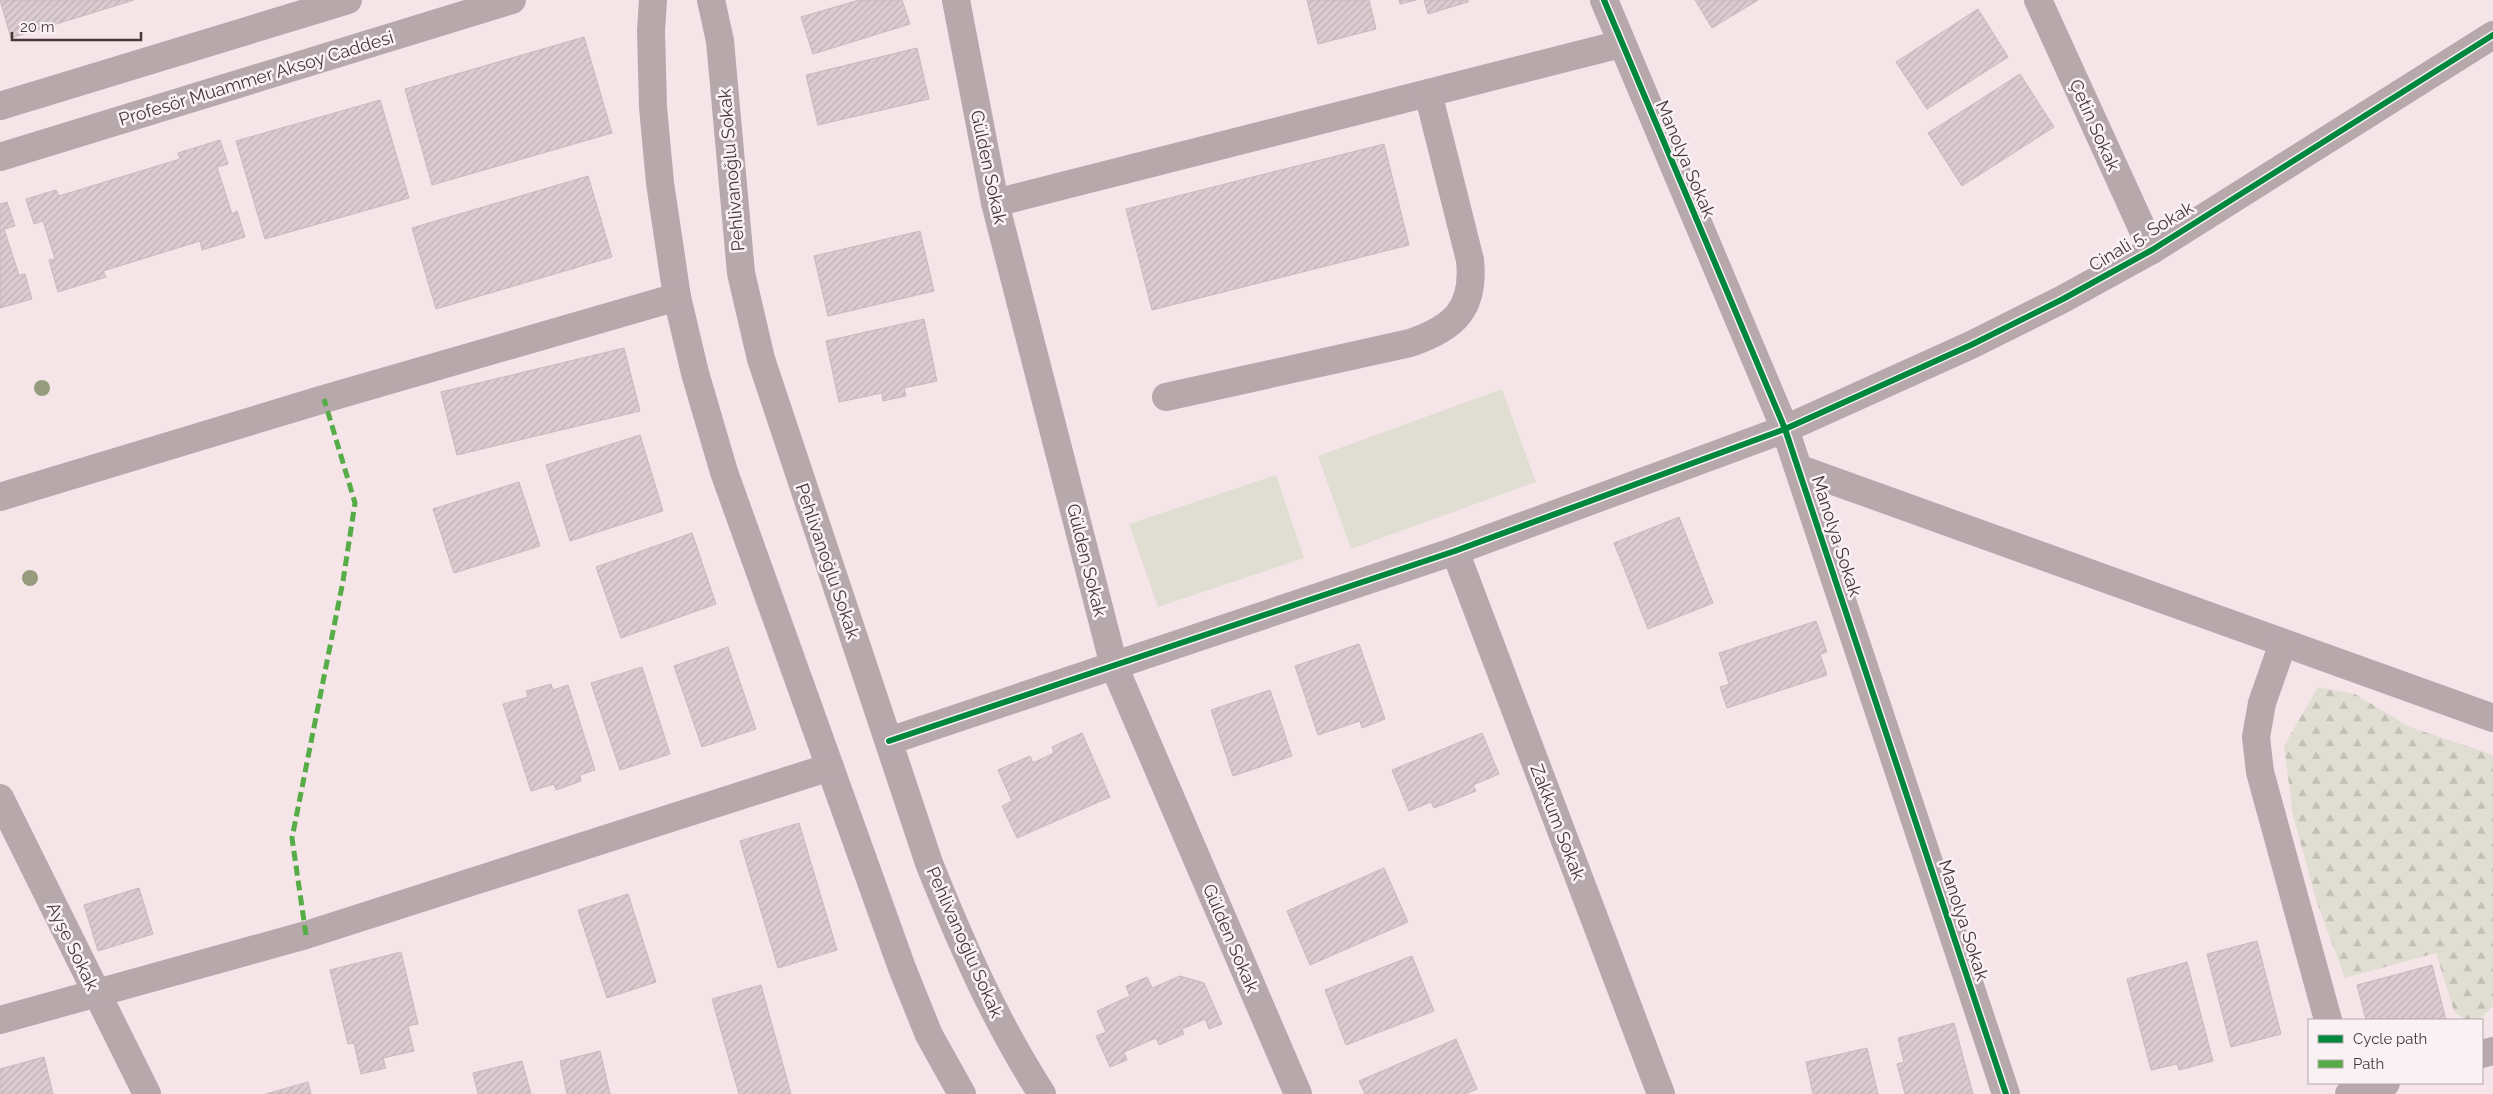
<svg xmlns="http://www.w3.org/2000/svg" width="2493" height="1094" viewBox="0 0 2493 1094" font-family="Raleway,sans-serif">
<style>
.forest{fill:url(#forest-firs)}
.pitch{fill:#e0ded2}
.building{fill:url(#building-hatch);stroke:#c8b9bc}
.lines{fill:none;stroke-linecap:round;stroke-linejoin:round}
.minor{stroke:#b7a8ac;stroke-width:28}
.quiet{stroke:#56ac46;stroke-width:5;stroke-dasharray:10 5;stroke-linecap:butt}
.cycleway-casing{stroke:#f9f1f3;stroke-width:9}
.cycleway{stroke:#00873e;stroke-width:6}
.tree{fill:#969b7e}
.labels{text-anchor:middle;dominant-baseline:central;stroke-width:5;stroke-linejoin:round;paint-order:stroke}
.street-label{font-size:18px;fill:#47373b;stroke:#f9f1f3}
</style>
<defs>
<pattern id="forest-firs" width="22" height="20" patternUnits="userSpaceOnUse" patternTransform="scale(1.25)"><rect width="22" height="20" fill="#e0ded2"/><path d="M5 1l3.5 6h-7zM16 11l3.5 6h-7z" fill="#c2bfb5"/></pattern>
<pattern id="building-hatch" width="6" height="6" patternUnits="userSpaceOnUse" patternTransform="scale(1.25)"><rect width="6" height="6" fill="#dcccd0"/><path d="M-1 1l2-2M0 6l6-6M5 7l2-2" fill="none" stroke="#beb0b4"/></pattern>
</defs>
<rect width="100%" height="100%" fill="#f5e4e8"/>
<polygon class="forest" points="2318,687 2355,694 2410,727 2493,755 2493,1006 2480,1020 2465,1020 2454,1011 2436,953 2345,978 2317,903 2293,815 2284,746"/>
<g class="pitch">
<polygon points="1502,389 1536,482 1351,549 1318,456"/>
<polygon points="1276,475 1304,558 1158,607 1129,524"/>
</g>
<g class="building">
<polygon points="0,0 134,0 11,38"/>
<polygon points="859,0 902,0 910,24 813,54 801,17"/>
<polygon points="1307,0 1369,0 1376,29 1318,44"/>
<polygon points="1399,0 1416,0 1400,4"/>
<polygon points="1424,0 1468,0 1468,2 1428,14"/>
<polygon points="1695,0 1758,0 1712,28"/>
<polygon points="1978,9 2008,57 1927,109 1896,62"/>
<polygon points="584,37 612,133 432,185 405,89"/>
<polygon points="917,48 929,99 818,125 806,75"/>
<polygon points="2020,74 2054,127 1962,186 1928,133"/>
<polygon points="380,100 409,198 265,239 236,141"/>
<polygon points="220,140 228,164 217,167 232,214 237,211 245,237 202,250 200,241 103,271 106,277 58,292 49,260 55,259 43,221 34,224 26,199 56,190 59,196 180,159 178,153"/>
<polygon points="1384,144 1409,245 1152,310 1126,209"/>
<polygon points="588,176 612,257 436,309 412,228"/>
<polygon points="7,202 15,226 4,229 19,275 25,274 32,299 0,308 0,204"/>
<polygon points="920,231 934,291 828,316 814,256"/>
<polygon points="924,319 937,381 904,388 906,396 883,401 882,393 839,402 826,341"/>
<polygon points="624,348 640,411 457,455 441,392"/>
<polygon points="640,435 663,511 570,541 546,465"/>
<polygon points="519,482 540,546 454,573 433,509"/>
<polygon points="1679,517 1713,603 1648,629 1614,543"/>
<polygon points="692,533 716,604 621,638 596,567"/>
<polygon points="1816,621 1827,652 1820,654 1827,675 1727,708 1720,687 1729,684 1719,653"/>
<polygon points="1359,644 1385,719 1362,728 1360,721 1318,735 1295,666"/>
<polygon points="728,647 756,729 702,747 674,666"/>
<polygon points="642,667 670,754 620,770 591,683"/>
<polygon points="551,684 553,690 568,685 595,770 580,775 581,781 556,790 554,784 531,791 503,704 528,697 526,691"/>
<polygon points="1270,690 1292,756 1233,776 1211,710"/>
<polygon points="1082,733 1110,797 1017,838 1002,806 1012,801 998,770 1030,756 1033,763 1054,753 1052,747"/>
<polygon points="1482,733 1499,774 1473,785 1476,791 1434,808 1431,802 1409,811 1392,770"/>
<polygon points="799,823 837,950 778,968 740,841"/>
<polygon points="1384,868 1408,922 1310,965 1287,911"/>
<polygon points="139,888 153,934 98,951 84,905"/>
<polygon points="628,894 656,982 607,998 578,910"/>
<polygon points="2257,941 2281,1034 2231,1047 2207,954"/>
<polygon points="401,952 418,1024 408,1026 414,1051 383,1058 386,1068 361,1074 354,1043 348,1044 330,970"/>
<polygon points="1412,956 1434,1011 1346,1045 1325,990"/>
<polygon points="2187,962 2213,1061 2179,1070 2177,1064 2151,1070 2127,979"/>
<polygon points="2432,965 2446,1020 2366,1020 2357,985"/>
<polygon points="1180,976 1204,983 1222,1024 1209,1029 1205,1019 1182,1029 1184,1034 1159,1045 1156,1038 1124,1052 1127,1060 1110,1067 1096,1036 1106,1032 1097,1011 1130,996 1126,986 1147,977 1152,988"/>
<polygon points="761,985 791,1094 739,1094 712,999"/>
<polygon points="1954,1023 1973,1094 1905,1094 1897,1064 1904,1062 1898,1038"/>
<polygon points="1456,1039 1477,1089 1466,1094 1365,1094 1359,1081"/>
<polygon points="1867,1048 1878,1094 1813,1094 1806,1062"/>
<polygon points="600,1051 610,1094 567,1094 560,1061"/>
<polygon points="44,1057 53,1094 0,1094 0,1069"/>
<polygon points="522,1061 531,1094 478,1094 473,1073"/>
<polygon points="308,1082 311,1094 266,1094"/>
</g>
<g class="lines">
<g class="minor">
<polyline points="653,0 651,31 653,107 660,183 677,297 695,373 724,472 902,968 929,1035 962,1094"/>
<path d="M711,0L720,41L741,273L761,359L929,863C961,943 995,1021 1042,1094"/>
<polyline points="956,0 995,203 1114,666 1298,1094"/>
<polyline points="1604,0 1785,429 2006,1094"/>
<polyline points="2038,0 2152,250"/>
<polyline points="0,106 348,0"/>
<polyline points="0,157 512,0"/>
<polyline points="995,203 1621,44"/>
<path d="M1166,397L1410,343C1455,328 1475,308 1470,260L1428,93"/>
<polyline points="1800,469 2493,718"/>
<polyline points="0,497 324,399 677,297"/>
<polyline points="1455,551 1661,1094"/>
<polyline points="2283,643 2262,703 2256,737 2260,772 2328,1020"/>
<polyline points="889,741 1455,551 1785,429 1971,345 2063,299 2152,250 2493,35"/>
<polyline points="0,798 147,1094"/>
<polyline points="0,1020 306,935 830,767"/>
<polyline points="2482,1054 2493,1051"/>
<polyline points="2349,1094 2386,1083"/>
</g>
<polyline class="quiet" points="306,935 292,838 343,581 355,503 324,399"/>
<defs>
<g id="cycleway">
<polyline points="1604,0 1785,429 2006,1094"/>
<polyline points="889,741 1455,551 1785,429 1971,345 2063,299 2152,250 2493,35"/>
</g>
</defs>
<use href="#cycleway" class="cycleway-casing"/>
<use href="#cycleway" class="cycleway"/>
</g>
<g class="tree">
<circle cx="42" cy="388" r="8"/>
<circle cx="30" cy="578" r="8"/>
</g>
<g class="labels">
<g class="street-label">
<text transform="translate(256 78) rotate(-17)">Profesör Muammer Aksoy Caddesi</text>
<text transform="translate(2095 125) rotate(66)">Çetin Sokak</text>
<text transform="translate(1686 159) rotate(67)">Manolya Sokak</text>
<text transform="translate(989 167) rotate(78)">Gülden Sokak</text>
<text transform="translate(731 170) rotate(-95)">Pehlivanoğlu Sokak</text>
<text transform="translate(2141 236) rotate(-31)">Cinali 5. Sokak</text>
<text transform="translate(1837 536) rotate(72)">Manolya Sokak</text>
<text transform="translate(1087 560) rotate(76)">Gülden Sokak</text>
<text transform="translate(828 561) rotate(71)">Pehlivanoğlu Sokak</text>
<text transform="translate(1558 822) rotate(69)">Zakkum Sokak</text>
<text transform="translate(1964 920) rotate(72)">Manolya Sokak</text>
<text transform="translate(1231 938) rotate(67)">Gülden Sokak</text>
<text transform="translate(965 942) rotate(66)">Pehlivanoğlu Sokak</text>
<text transform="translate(73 946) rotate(64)">Ayşe Sokak</text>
</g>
</g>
<rect x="2308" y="1019" width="175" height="65" fill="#f9f1f3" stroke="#b2a7a9"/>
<rect x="2318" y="1035" width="25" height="8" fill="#00873e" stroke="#b2a7a9"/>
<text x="2353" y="1044" font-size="15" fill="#47373b">Cycle path</text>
<rect x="2318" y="1060" width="25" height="8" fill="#56ac46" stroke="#b2a7a9"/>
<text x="2353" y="1069" font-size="15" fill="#47373b">Path</text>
<path d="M12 32v8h129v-8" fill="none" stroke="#47373b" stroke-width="2.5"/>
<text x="20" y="32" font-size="15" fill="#47373b" stroke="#f9f1f3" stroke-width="4" paint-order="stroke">20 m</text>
</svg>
